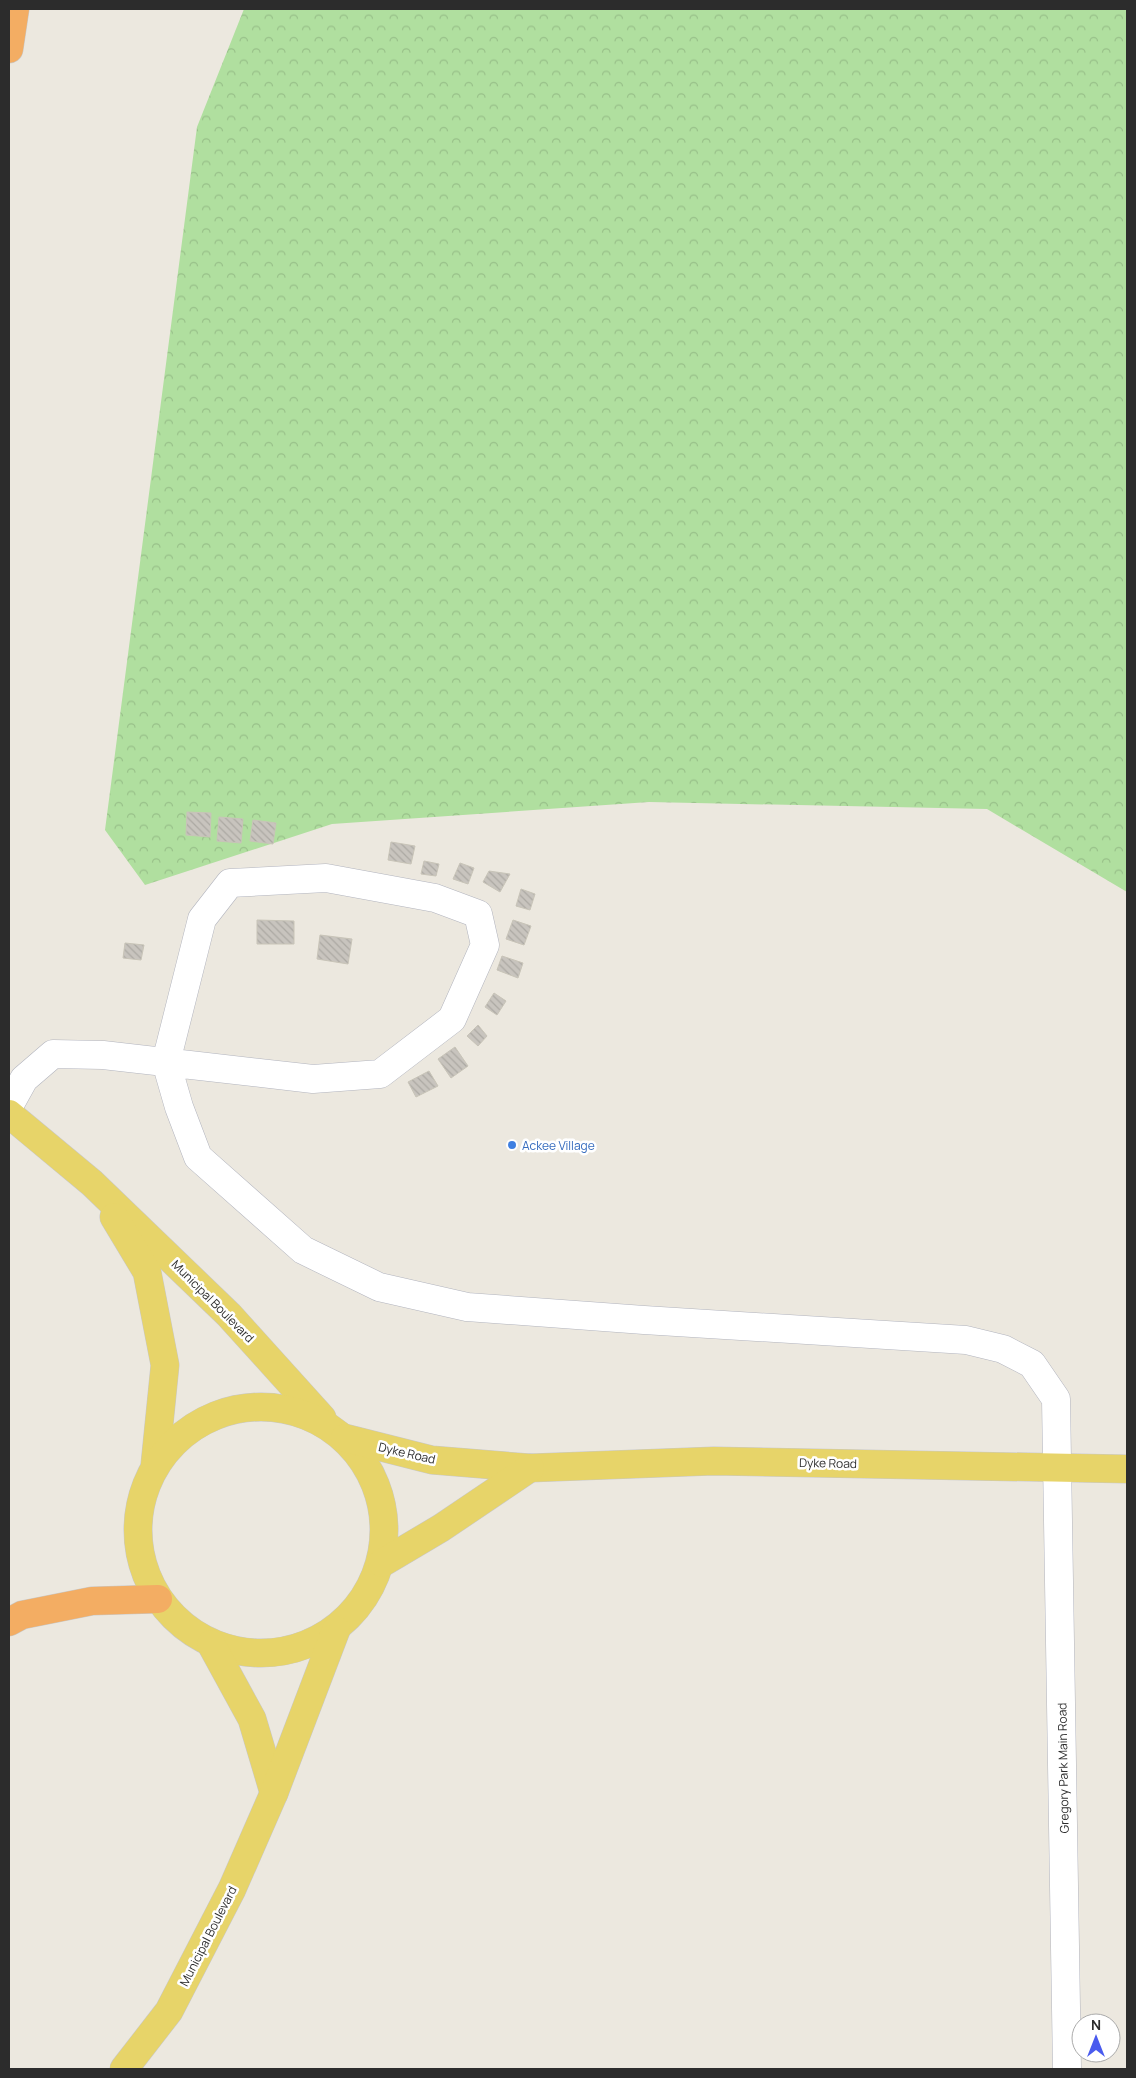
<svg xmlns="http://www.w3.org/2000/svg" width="1136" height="2078" viewBox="0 0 1136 2078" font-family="Manrope,sans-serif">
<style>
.forest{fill:url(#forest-crowns)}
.building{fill:url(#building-back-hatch);stroke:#c8c4b8}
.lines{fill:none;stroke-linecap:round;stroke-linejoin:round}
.minor-casing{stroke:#b2b4be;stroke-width:29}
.major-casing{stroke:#c8c8c8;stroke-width:29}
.highway-casing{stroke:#c8c8c8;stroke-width:29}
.minor{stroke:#fff;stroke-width:28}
.major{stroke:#e7d469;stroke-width:28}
.highway{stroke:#f3ad63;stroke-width:28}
.shop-dot{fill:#3f7fe0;stroke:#fff;stroke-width:2}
.labels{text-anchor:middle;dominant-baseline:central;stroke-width:5;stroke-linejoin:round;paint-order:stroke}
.shop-label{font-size:12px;fill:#366cbe;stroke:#fff;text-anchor:start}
.street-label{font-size:12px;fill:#2c2c2c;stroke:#fff}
</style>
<defs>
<pattern id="forest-crowns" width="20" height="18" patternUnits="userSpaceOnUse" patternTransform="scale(1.25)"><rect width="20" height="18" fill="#b0df9f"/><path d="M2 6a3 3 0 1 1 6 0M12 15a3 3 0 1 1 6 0" fill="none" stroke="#98c089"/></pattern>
<pattern id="building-back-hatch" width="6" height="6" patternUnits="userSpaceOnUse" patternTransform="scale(1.25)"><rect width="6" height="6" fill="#c8c4be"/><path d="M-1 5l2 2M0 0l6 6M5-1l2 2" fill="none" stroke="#aca9a3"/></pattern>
</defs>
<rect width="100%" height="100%" fill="#ece8df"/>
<polygon class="forest" points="244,9 1127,9 1127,892 987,809 649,802 332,824 145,885 105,830 197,127"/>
<g class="building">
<polygon points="187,812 211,813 210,837 186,835"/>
<polygon points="219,817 243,819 241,843 217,841"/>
<polygon points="253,820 276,823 273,844 250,841"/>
<polygon points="391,842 415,846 411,864 388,860"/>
<polygon points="424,861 439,864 436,876 421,874"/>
<polygon points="460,863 474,868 468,884 453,879"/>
<polygon points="489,871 510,874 500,892 483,882"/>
<polygon points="521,889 535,894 530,910 516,906"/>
<polygon points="257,920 294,921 294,944 257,944"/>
<polygon points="513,920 531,926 524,945 506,939"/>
<polygon points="320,935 352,939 348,964 317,959"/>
<polygon points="125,943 144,945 141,960 123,958"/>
<polygon points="502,956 523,963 518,978 497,970"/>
<polygon points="494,993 506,1001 497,1015 485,1007"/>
<polygon points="478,1025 487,1036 478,1046 467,1036"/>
<polygon points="455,1047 468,1066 451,1078 438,1059"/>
<polygon points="429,1071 438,1086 416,1097 408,1082"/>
</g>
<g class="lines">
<defs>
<polyline id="minor" points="9,1106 24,1079 53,1054 103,1055 313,1079 380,1074 452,1019 485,945 478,914 435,898 326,878 230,883 202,919 166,1062 179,1107 198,1157 303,1250 379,1287 467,1307 644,1320 966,1340 1003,1349 1032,1364 1056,1399 1067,2069"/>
<g id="major">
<polyline points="9,1114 92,1183 229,1315 322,1418"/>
<polyline points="114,1217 147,1272 165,1365 155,1464"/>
<circle cx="261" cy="1530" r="123"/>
<polyline points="345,1438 432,1460 530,1468 714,1461 1127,1469"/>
<polyline points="382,1563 441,1528 530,1468"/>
<polyline points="211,1644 252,1719 274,1793"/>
<polyline points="124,2069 169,2011 232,1889 274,1793 336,1630"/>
</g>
<g id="highway">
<polyline points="9,49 15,9"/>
<polyline points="9,1622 22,1615 92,1601 158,1599"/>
</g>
</defs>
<use href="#minor" class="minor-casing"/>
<use href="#major" class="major-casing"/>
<use href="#highway" class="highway-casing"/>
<use href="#minor" class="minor"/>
<use href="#major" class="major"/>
<use href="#highway" class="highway"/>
</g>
<circle class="shop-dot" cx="512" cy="1145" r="5"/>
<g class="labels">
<g class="shop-label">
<text x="522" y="1145">Ackee Village</text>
</g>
<g class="street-label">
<text transform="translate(213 1301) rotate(45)">Municipal Boulevard</text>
<text transform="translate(407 1453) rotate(13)">Dyke Road</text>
<text transform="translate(828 1463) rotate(1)">Dyke Road</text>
<text transform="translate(1063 1768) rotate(-91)">Gregory Park Main Road</text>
<text transform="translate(208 1936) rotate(-63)">Municipal Boulevard</text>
</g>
</g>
<rect width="1136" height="2078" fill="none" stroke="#2c2c2c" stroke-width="20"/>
<g transform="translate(1096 2038)"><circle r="24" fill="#ffffff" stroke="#ababab"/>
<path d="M0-4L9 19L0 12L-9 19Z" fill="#4a5bee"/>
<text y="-8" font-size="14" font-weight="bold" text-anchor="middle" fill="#2c2c2c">N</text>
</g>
</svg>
